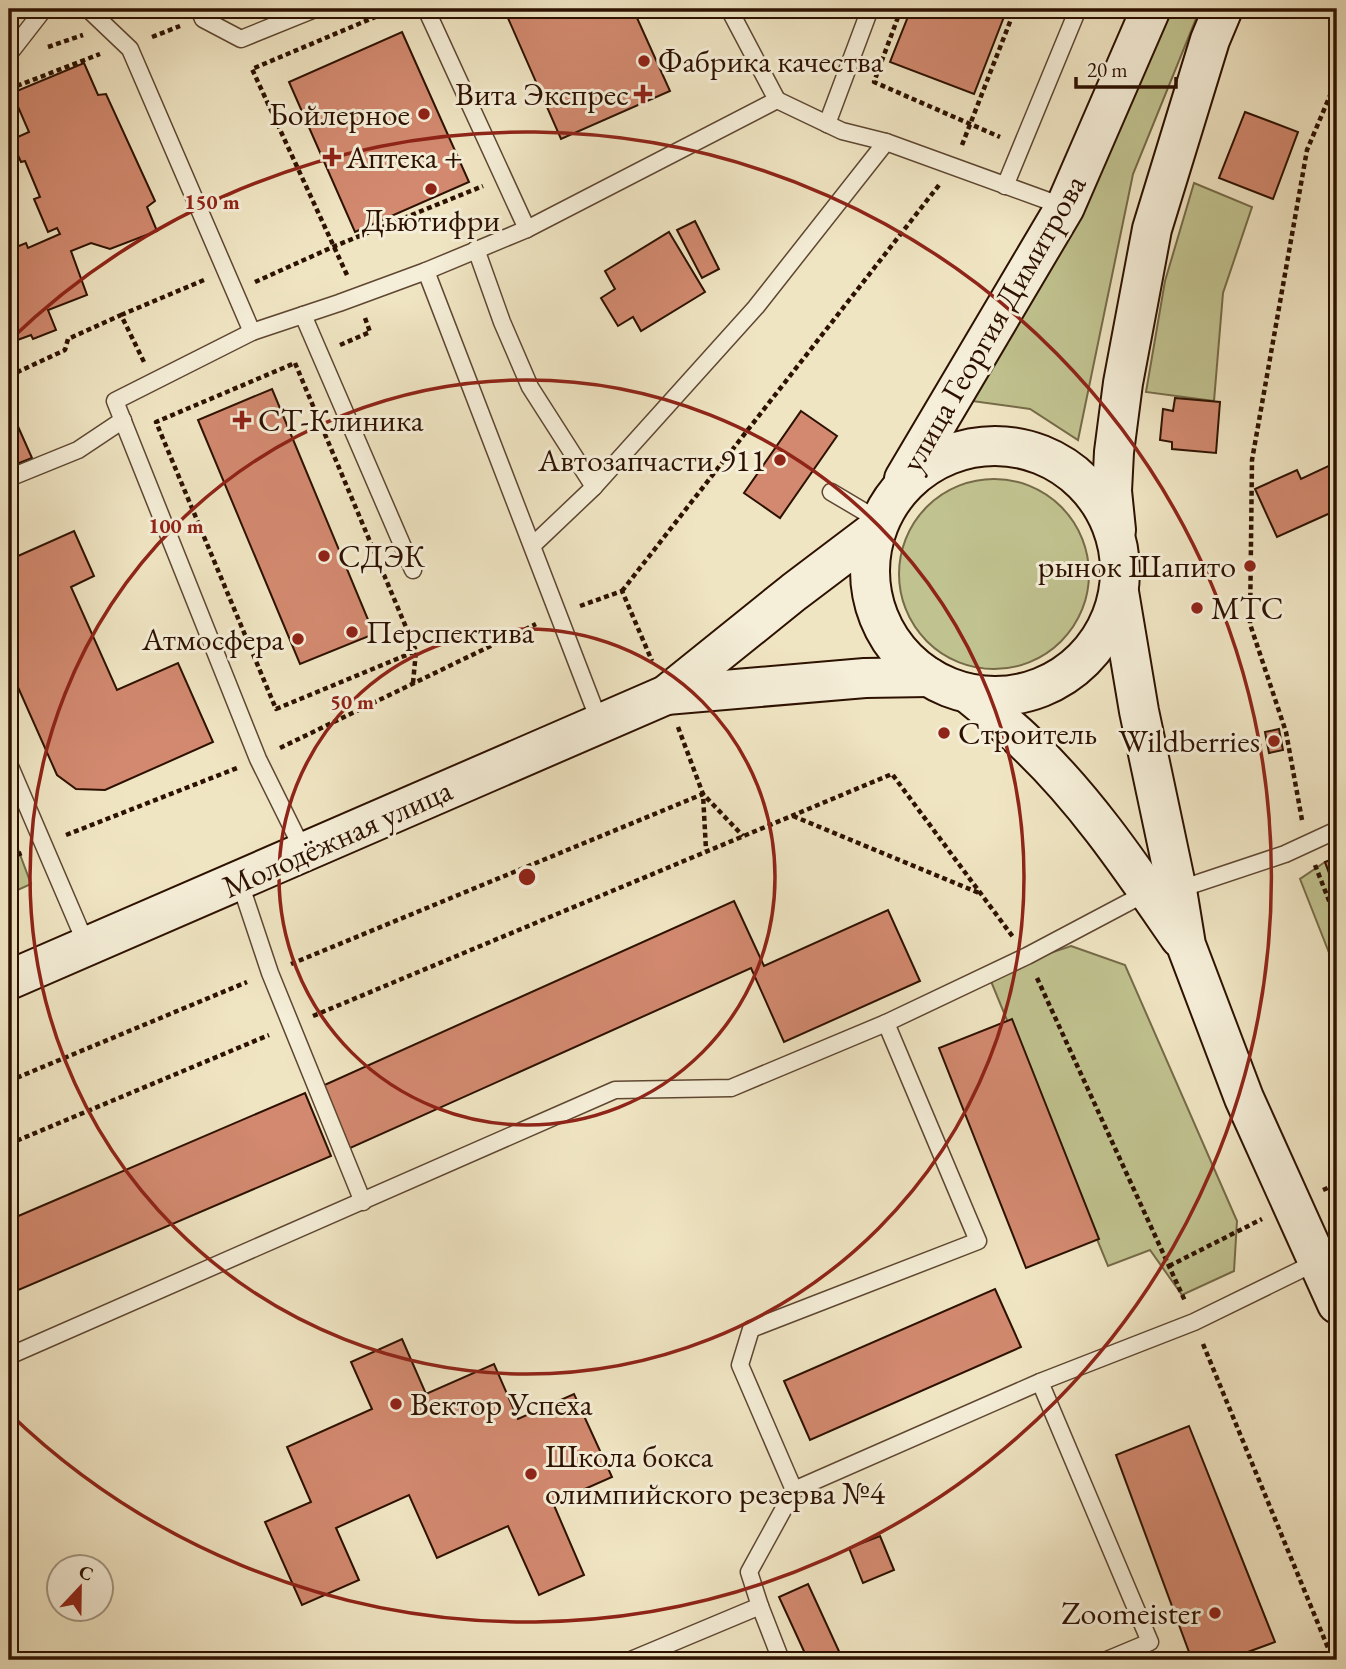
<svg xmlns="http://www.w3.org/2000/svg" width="1346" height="1669" viewBox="0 0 1346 1669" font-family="'EB Garamond',serif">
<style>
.green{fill:#c0c28f;stroke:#766a48;stroke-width:2}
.building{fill:#d2896f;stroke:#2d1100;stroke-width:2}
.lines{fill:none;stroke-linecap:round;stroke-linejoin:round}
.service-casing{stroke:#5e4631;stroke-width:19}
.secondary-casing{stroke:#2d1100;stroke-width:42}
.path{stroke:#2d1100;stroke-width:4.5;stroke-dasharray:5 3.5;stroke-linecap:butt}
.service{stroke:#f5eed8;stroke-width:16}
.secondary{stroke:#f5eed8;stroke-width:38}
.ring{fill:none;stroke:#8f2418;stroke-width:3.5}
.poi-dot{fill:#8f2418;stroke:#f5eed8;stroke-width:2.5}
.labels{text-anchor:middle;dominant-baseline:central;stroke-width:6;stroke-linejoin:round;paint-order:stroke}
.poi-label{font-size:32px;fill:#2d1100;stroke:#f5eed8;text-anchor:start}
.street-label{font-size:32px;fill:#2d1100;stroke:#f5eed8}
.centre{fill:#8f2418;stroke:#f5eed8;stroke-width:3.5}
.ring-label{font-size:21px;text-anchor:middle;font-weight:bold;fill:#8f2418;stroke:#f5eed8;stroke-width:6;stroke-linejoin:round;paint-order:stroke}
</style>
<rect width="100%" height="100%" fill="#f0e5c3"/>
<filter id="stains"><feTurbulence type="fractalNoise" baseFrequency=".00286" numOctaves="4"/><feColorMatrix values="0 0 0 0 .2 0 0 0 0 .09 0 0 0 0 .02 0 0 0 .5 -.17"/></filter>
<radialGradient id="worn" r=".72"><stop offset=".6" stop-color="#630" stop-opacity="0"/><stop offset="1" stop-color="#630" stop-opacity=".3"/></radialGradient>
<g class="green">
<polygon points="1170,9 1200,9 1133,174 1078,440 1030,409 972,401 1070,234 1106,162"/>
<polygon points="1194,183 1252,207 1223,293 1214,401 1146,392 1165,281"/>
<circle cx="994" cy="574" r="95"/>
<polygon points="15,841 31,884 9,894 9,843"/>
<polygon points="1325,862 1337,897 1337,973 1300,879"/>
<polygon points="1071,946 1125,965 1237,1221 1234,1271 1182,1295 1150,1250 1108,1266 988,974"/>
</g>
<g class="building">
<polygon points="504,9 633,9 670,91 561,139"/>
<polygon points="911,9 1007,9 974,94 890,62"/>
<polygon points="402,32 469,182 355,232 289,82"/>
<polygon points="84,63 98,95 106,94 155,201 147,207 157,231 110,249 91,243 71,251 87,295 48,310 56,330 33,339 31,335 12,342 9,338 9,250 26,243 28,248 60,234 57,228 48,232 34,199 40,197 25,161 21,162 11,140 29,132 12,93"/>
<polygon points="1245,112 1298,132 1273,199 1219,178"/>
<polygon points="695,221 719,269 702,278 677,230"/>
<polygon points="669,232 705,292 641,331 633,317 618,326 601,298 615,289 605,271"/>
<polygon points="272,389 374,634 300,664 198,420"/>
<polygon points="1175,398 1220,402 1216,453 1172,449 1172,442 1160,440 1163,409 1173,411"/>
<polygon points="801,411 837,436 780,518 744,493"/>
<polygon points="16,422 32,458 9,467 9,425"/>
<polygon points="1337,462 1337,510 1277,537 1255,489 1297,470 1301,479"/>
<polygon points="74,531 94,576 71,587 117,690 178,663 213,742 105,790 76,789 57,775 9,667 9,560"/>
<polygon points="1279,729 1283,750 1269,753 1265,732"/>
<polygon points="1337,857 1337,893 1325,862"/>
<polygon points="734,901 764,966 888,910 920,981 784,1042 751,968 348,1149 320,1087"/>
<polygon points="1012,1019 1099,1239 1026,1268 939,1048"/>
<polygon points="305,1093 331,1156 9,1294 9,1220"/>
<polygon points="995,1289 1021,1347 810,1440 784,1381"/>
<polygon points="402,1339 426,1394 494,1364 518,1419 574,1394 612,1477 553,1503 584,1575 539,1595 508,1526 437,1558 409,1495 336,1528 359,1580 302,1605 265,1522 311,1502 287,1447 372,1409 351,1362"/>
<polygon points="1189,1426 1275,1642 1226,1660 1192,1660 1116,1455"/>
<polygon points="880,1536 894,1570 863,1583 849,1548"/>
<polygon points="808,1584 843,1660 808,1660 779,1597"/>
</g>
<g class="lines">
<defs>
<g id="service">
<polyline points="88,9 130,49 252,332"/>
<polyline points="199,9 203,19 241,39 315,9"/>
<polyline points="426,9 527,229"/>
<polyline points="729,9 777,100"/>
<polyline points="9,54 44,9"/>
<polyline points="827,124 870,9"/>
<polyline points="1005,186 1078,9"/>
<polyline points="476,249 502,322 530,387 594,487"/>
<polyline points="426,271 527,229 777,100 842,131 886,142 1065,207"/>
<polyline points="303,315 413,570"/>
<polyline points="9,478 78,450 123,420"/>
<polyline points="831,492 880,521"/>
<polyline points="533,545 594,487 756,307 886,142"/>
<polyline points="9,764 87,946"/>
<polyline points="304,852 258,759 115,401 252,332 339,303 426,271 600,723"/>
<polyline points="239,880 270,973 363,1202"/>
<polyline points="1177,890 1285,854 1337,830"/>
<polyline points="9,1356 615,1090 731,1088 886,1023 1027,956 1148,892"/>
<polyline points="1040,1382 1150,1642 1107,1660"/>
<polyline points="794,1490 1040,1382 1194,1322 1337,1252"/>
<polyline points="631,1660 760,1606"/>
<polyline points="781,1660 760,1606 749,1572 794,1490 740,1365 751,1329 978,1241 886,1023"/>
</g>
<g id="secondary">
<circle cx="995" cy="571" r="125"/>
<polyline points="904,479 1065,207 1151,9"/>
<polyline points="1116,530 1112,491 1114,452 1123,383 1152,229 1210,40 1223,9"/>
<polyline points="1119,592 1139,711 1177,890 1186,945 1244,1098 1337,1304"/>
<polyline points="666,695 865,678 929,677"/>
<path d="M970,695C989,711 1009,726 1027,744C1087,801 1133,870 1180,938"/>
<polyline points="9,980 666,695 794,592 876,530"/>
</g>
</defs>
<use href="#service" class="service-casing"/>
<use href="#secondary" class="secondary-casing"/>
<g class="path">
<polyline points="901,9 874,82 1000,137"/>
<polyline points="152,37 180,26"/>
<polyline points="48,47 83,35"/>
<polyline points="9,89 100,54"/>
<polyline points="962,145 1015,9"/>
<polyline points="347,275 252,69 394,9"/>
<polyline points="255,282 335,246 483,186"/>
<polyline points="121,315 204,280"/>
<polyline points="340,345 370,332 365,318"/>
<polygon points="295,363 416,651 276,709 156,422"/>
<polyline points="9,376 65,350 68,339 121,315 144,362"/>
<polyline points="622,591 939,185"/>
<polyline points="580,606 622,591 652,661"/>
<polyline points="413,683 416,651"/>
<polyline points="678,727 703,794 743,836"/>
<polyline points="280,748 536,624"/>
<polyline points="793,816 979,893"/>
<polyline points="1302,820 1286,732 1250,624 1252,460 1307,150 1337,79"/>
<polyline points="66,835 237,768"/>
<polyline points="9,858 22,853"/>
<polyline points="1315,865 1337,921"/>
<polyline points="291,964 703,794 706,850"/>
<polyline points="1037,978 1185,1301"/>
<polyline points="313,1016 892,774 1013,937"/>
<polyline points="9,1081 247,982"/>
<polyline points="9,1144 269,1035"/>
<polyline points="1323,1190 1337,1184"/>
<polyline points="1169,1266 1262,1219"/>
<polyline points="1203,1344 1333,1660"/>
</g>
<use href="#service" class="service"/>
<use href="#secondary" class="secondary"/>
</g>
<g class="ring">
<circle cx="527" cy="877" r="248"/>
<circle cx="527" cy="877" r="497"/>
<path d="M9 341A745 745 0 1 1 9 1413"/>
</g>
<g class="poi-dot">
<circle cx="644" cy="61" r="7"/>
<path d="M639.5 83.5h7v7h7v7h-7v7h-7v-7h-7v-7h7z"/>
<circle cx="424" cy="114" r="7"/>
<path d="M328.5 146.5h7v7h7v7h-7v7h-7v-7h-7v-7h7z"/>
<circle cx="431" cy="189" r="7"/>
<path d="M238.5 409.5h7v7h7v7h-7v7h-7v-7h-7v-7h7z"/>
<circle cx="780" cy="460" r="7"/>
<circle cx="324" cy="556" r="7"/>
<circle cx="1250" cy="566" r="7"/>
<circle cx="1197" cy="608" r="7"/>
<circle cx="352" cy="632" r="7"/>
<circle cx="298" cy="639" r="7"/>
<circle cx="944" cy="733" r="7"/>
<circle cx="1274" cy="741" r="7"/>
<circle cx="396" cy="1404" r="7"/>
<circle cx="531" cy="1474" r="7"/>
<circle cx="1215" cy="1613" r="7"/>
</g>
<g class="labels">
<g class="poi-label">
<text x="658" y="61">Фабрика качества</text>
<text x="629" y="94" text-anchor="end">Вита Экспрес</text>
<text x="410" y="114" text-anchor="end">Бойлерное</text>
<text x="346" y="157">Аптека +</text>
<text x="431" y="220" text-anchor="middle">Дьютифри</text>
<text x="258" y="420">СТ-Клиника</text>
<text x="766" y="460" text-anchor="end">Автозапчасти 911</text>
<text x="338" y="556">СДЭК</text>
<text x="1236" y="566" text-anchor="end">рынок Шапито</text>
<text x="1211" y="608">МТС</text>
<text x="366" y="632">Перспектива</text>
<text x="284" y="639" text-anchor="end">Атмосфера</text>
<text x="958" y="733">Строитель</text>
<text x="1260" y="741" text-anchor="end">Wildberries</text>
<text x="410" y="1404">Вектор Успеха</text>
<text x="545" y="1456">Школа бокса<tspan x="545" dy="37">олимпийского резерва №4</tspan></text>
<text x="1201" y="1613" text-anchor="end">Zoomeister</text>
</g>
<g class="street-label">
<text transform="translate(993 323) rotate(-60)">улица Георгия Димитрова</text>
<text transform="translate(337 838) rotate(-24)">Молодёжная улица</text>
</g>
</g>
<circle cx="527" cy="877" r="10" class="centre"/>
<g class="ring-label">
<text x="212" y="209">150 m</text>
<text x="176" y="533">100 m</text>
<text x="352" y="709">50 m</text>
</g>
<rect width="1346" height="1669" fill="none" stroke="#f0e5c3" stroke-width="35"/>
<rect x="10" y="10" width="1325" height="1648" fill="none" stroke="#2d1100" stroke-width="3.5"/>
<rect x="18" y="18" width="1311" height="1634" fill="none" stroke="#2d1100" stroke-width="2"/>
<g transform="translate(80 1588) rotate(22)"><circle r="33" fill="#f5eed8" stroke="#a59682" stroke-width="2"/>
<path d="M0-5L12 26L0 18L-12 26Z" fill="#8f2418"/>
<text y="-10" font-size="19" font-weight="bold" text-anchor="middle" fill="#2d1100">С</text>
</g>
<path d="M1076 77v10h100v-10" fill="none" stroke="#2d1100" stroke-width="3.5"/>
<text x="1087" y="77" font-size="21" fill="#2d1100" stroke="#f5eed8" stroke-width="5" paint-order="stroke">20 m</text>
<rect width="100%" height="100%" filter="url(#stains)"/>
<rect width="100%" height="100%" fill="url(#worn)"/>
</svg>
